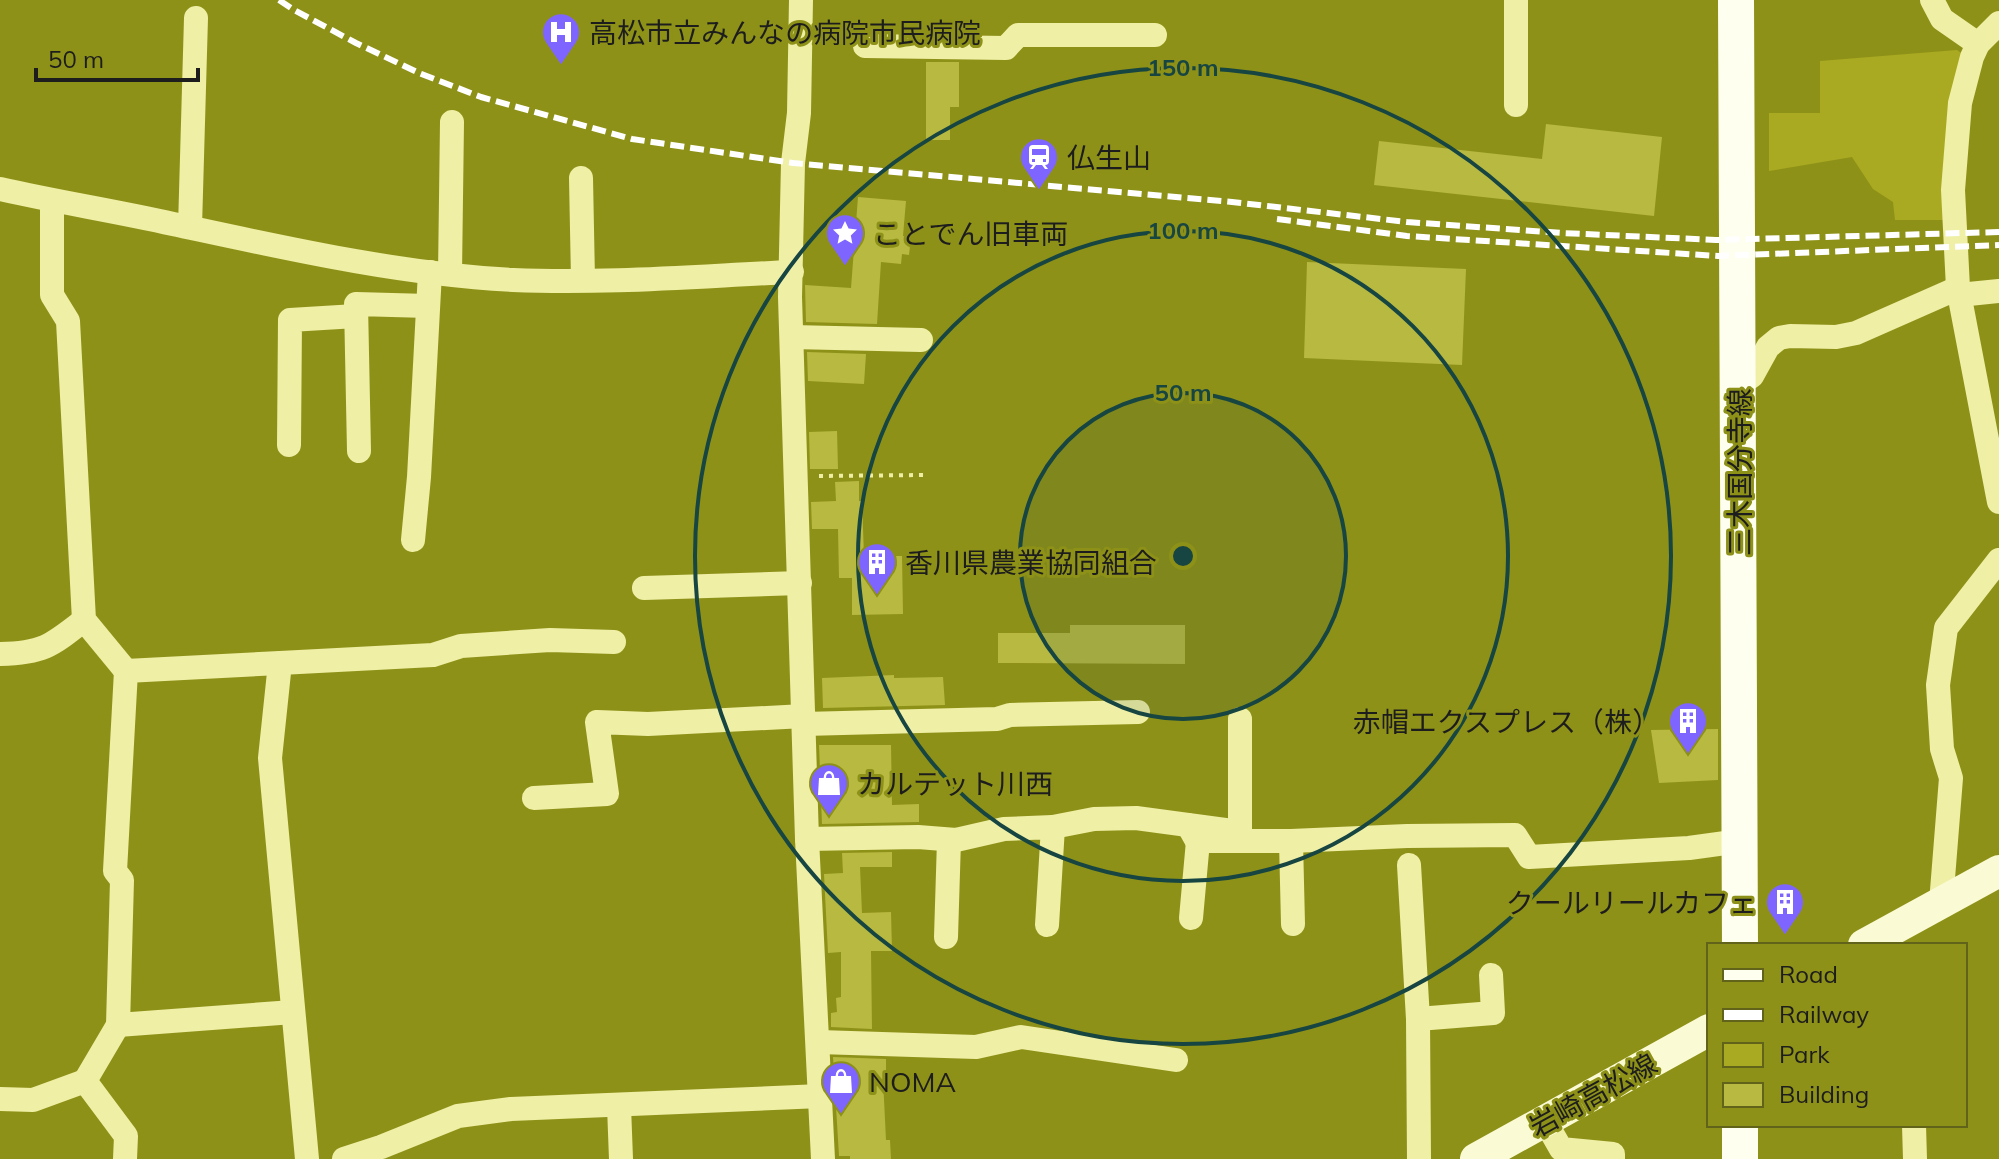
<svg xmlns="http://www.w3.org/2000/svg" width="1999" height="1159" viewBox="0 0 1999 1159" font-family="Mulish,'Noto Sans JP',sans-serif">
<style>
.green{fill:#a9aa21}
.building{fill:#b7b941}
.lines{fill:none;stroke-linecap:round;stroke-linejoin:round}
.path{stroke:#efefa6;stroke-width:4;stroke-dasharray:4 6;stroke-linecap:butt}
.minor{stroke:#efefa6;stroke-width:24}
.secondary{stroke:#fafbd4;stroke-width:32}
.primary{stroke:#feffef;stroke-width:36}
.rail{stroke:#fff;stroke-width:6;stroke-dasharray:14 6;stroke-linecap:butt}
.ring{fill:none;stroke:#174541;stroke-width:4}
.labels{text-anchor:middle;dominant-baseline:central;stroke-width:6;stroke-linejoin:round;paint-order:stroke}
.poi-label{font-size:28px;fill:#1d1d1d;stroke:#8e9118;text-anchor:start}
.street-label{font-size:28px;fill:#1d1d1d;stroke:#8e9118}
.centre{fill:#174541;stroke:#8e9118;stroke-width:4}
.ring-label{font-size:24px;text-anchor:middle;font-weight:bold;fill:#174541;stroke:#8e9118;stroke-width:6;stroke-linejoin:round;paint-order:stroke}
</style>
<rect width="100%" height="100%" fill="#8e9118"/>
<polygon class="green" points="1957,50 1968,58 1951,220 1895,220 1893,202 1873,189 1852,157 1769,171 1769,113 1820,113 1820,61"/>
<g class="building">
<polygon points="926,62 959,62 959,107 950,107 950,140 926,140"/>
<polygon points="1546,124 1662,137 1654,216 1374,185 1379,141 1542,159"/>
<polygon points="858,197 906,201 903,236 911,237 909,255 902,254 901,264 881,262 877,324 806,322 805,285 851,288"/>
<polygon points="1307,262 1466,269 1462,365 1304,358"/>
<polygon points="807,352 866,354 864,384 808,381"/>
<polygon points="837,431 838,469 810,469 809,432"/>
<polygon points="859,481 859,501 862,501 864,556 902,556 903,614 852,615 852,578 839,578 838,529 812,529 811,502 836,501 835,482"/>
<polygon points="1070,625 1185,625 1185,664 998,663 998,633 1070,633"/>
<polygon points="894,675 894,678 943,677 945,705 823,708 822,678"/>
<polygon points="1718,729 1718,780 1659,783 1651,730"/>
<polygon points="819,745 891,745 892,805 919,804 919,822 822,824"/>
<polygon points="892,852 892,867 860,867 862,913 891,912 892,951 871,951 872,1029 831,1027 831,1013 837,1012 836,998 841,997 841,952 828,953 824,874 843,873 842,853"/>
<polygon points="833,1057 886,1059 886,1079 883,1079 886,1140 890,1140 891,1159 850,1159 850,1156 839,1156"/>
</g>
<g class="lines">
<polyline class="path" points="819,476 925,475"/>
<g class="minor">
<polyline points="801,0 799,113 793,163 790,297 807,839 823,1159"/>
<polyline points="1932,0 1942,19 1978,44"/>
<polyline points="1999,23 1978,44 1972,57 1960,103 1953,190 1958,288 1999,502"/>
<polyline points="865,46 1006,48 1018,35 1155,35"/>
<polyline points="1516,105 1516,0"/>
<polyline points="581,178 583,280"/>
<path d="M0,189C57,202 115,211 173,224C285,248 398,274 513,280C606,284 700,276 792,272"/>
<polyline points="52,201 52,295 68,321 84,620 126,671"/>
<polyline points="190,227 196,18"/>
<polyline points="450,274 452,122"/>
<polyline points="1959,295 1999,291"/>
<polyline points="792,337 921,340"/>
<polyline points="1739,385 1752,376 1768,347 1779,338 1790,336 1836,337 1856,333 1958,288"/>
<polyline points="289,445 290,320 356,316"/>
<polyline points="359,451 356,304 428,306"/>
<polyline points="413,540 419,477 430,272"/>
<polyline points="644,588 800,583"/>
<path d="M0,654C43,653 51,646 84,620"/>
<polyline points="280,663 126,671 115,871 122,880 118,1025 293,1012"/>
<polyline points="804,724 997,719 1010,715 1138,712"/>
<polyline points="534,798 607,794 597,722 648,724 804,716"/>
<polyline points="1188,825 1197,841 1291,841 1407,836 1515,835 1529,857 1689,848 1740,841"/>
<polyline points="1053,827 1094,819 1136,818 1240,832 1240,719"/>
<polyline points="807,839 918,837 956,840 1004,829 1053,827 1047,925"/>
<polyline points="1291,841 1293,924"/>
<polyline points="1409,865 1418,1019 1419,1159"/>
<polyline points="1941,903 1951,778 1942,749 1938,685 1946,628 1999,560"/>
<polyline points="1191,918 1198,841"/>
<polyline points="946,937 949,840"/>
<polyline points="1418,1019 1493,1013 1491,975"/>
<polyline points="118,1025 85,1081 126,1136 125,1159"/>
<polyline points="819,1042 976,1047 1021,1037 1176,1060"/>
<polyline points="0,1099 33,1100 85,1081"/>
<polyline points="619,1106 621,1159"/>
<polyline points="1545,1121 1561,1149 1613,1154 1613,1159"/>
<polyline points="1914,1125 1915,1159"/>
<polyline points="307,1159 270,758 280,663 433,655 461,646 550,640 614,642"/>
<polyline points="344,1159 381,1147 458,1116 511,1109 821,1096"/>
</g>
<g class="secondary">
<polyline points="1864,945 1999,871"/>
<polyline points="1476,1159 1709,1030"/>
</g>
<g class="primary">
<polyline points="1736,0 1740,945"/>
<polyline points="1740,1125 1740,1159"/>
</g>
<g class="rail">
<polyline points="279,0 294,10 356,43 419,73 481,97 632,139 793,163 1232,202 1407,222 1562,233 1716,240 1999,232"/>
<polyline points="1277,219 1407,236 1718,256 1999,245"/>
</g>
</g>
<circle cx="1183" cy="556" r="163" fill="#174541" fill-opacity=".12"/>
<g class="ring">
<circle cx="1183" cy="556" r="163"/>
<circle cx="1183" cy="556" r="325"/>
<circle cx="1183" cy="556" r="488"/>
</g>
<defs>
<symbol id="hospital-pin" viewBox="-11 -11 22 30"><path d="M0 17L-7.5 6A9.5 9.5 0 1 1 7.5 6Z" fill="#7f65ff" stroke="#8e9118"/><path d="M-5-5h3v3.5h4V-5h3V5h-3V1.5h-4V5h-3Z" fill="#fff"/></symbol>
<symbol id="station-pin" viewBox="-11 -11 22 30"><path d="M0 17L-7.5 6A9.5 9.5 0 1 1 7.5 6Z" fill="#7f65ff" stroke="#8e9118"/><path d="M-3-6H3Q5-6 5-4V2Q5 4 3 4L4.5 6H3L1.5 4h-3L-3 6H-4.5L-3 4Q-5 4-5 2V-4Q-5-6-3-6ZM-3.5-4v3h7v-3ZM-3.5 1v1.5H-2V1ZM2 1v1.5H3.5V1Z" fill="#fff"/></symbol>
<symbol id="sight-pin" viewBox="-11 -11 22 30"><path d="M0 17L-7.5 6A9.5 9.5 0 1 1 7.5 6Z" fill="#7f65ff" stroke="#8e9118"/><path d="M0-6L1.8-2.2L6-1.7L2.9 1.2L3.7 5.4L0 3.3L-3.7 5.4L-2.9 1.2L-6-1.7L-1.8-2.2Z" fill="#fff"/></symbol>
<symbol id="building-pin" viewBox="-11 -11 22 30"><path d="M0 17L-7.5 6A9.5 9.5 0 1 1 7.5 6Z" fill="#7f65ff" stroke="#8e9118"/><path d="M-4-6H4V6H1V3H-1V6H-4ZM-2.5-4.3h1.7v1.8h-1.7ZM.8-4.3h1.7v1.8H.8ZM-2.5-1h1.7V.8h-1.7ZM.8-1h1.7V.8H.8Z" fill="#fff"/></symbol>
<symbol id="shop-pin" viewBox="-11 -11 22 30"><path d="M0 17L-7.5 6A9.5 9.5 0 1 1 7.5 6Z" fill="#7f65ff" stroke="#8e9118"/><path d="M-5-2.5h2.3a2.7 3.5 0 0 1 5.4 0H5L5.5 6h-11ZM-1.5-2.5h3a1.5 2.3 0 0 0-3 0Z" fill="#fff"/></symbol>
</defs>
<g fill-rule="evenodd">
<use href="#hospital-pin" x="539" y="10" width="44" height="60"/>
<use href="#station-pin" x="1017" y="135" width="44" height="60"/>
<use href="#sight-pin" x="823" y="211" width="44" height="60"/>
<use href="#building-pin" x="855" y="540" width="44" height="60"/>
<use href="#building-pin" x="1666" y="699" width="44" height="60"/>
<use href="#shop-pin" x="807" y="761" width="44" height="60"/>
<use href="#building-pin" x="1763" y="880" width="44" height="60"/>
<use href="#shop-pin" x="819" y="1059" width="44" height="60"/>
</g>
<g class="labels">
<g class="poi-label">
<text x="589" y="32">高松市立みんなの病院市民病院</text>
<text x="1067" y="157">仏生山</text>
<text x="873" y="233">ことでん旧車両</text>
<text x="905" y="562">香川県農業協同組合</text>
<text x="1660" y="721" text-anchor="end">赤帽エクスプレス（株）</text>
<text x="857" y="783">カルテット川西</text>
<text x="1757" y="902" text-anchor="end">クールリールカフェ</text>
<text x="869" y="1081">NOMA</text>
</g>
<g class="street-label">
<text transform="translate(1739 472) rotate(-90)">三木国分寺線</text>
<text transform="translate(1593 1095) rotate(-29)">岩崎高松線</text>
</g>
</g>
<circle cx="1183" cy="556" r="12" class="centre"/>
<g class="ring-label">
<text x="1183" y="76">150 m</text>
<text x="1183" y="239">100 m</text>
<text x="1183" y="401">50 m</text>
</g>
<rect x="1707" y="943" width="260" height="184" fill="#8e9118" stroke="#61631a" stroke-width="2"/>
<rect x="1723" y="969" width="40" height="12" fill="#feffef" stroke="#61631a" stroke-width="2"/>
<text x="1779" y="983" font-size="24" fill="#1d1d1d">Road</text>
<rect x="1723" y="1009" width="40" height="12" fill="#ffffff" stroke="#61631a" stroke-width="2"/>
<text x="1779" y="1023" font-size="24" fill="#1d1d1d">Railway</text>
<rect x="1723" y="1043" width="40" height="24" fill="#a9aa21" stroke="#61631a" stroke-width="2"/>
<text x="1779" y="1063" font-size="24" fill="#1d1d1d">Park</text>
<rect x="1723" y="1083" width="40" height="24" fill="#b7b941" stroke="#61631a" stroke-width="2"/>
<text x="1779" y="1103" font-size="24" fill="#1d1d1d">Building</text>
<path d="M36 68v12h162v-12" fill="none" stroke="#1d1d1d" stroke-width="4"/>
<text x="48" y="68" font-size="24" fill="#1d1d1d" stroke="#8e9118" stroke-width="6" paint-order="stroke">50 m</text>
</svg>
